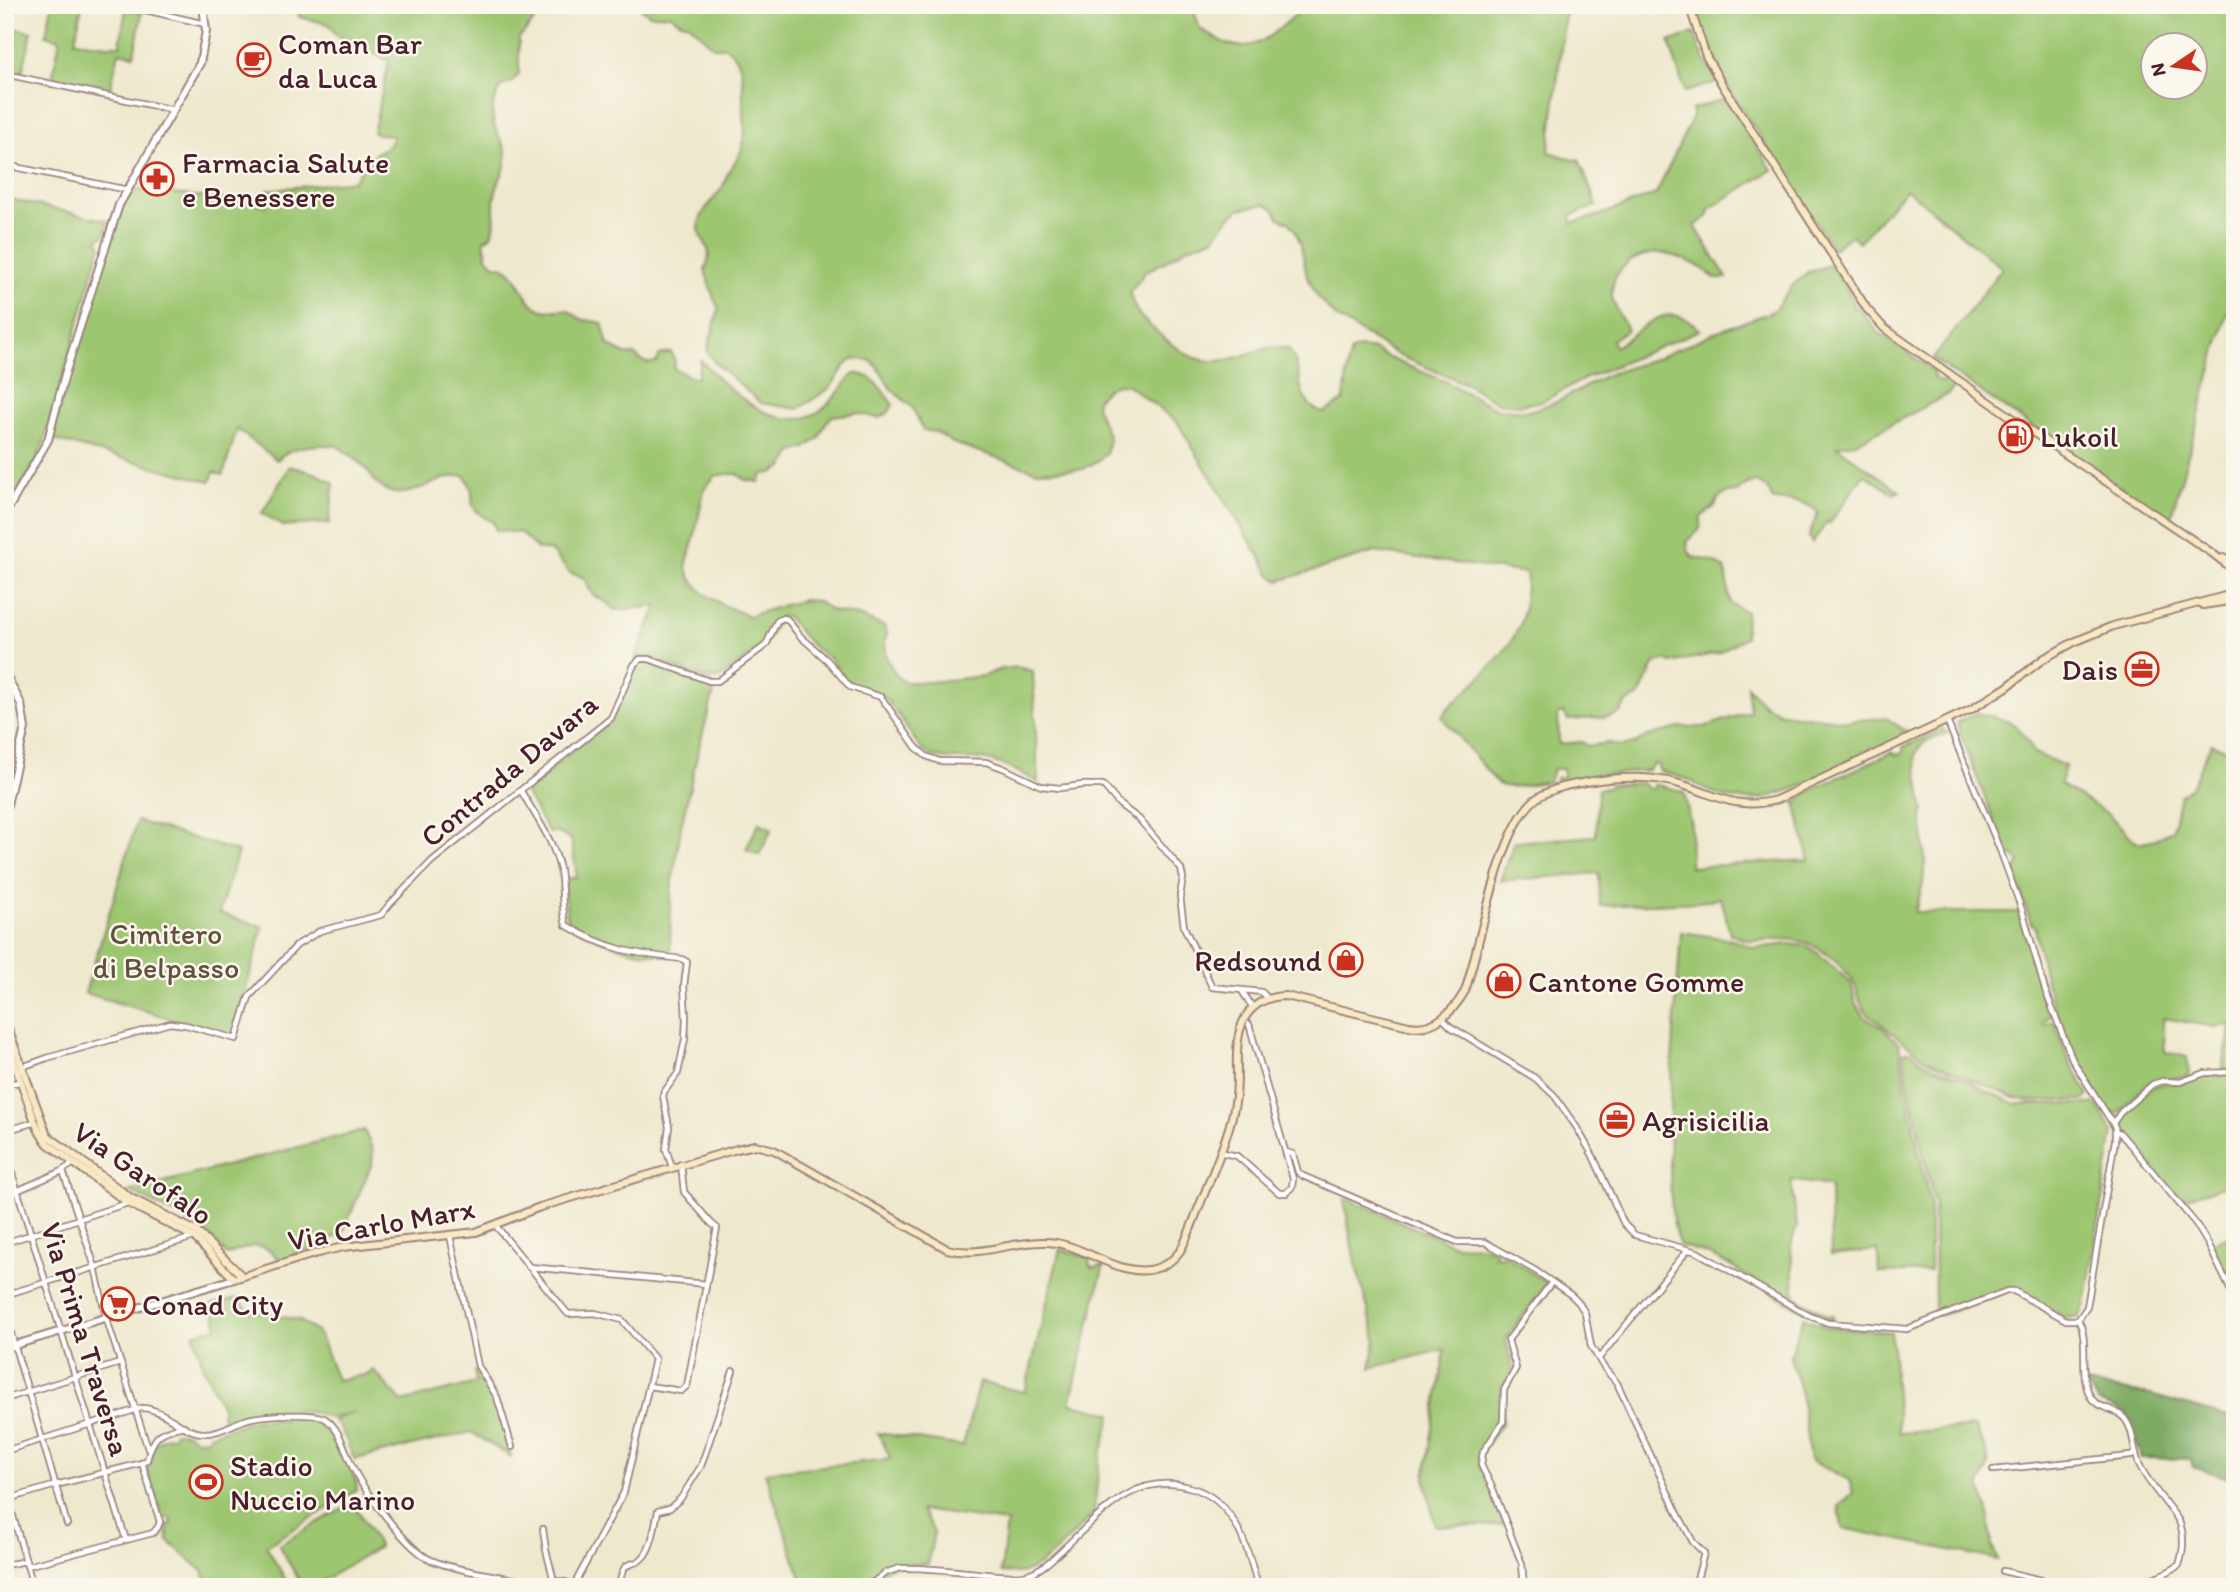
<svg xmlns="http://www.w3.org/2000/svg" width="2240" height="1592" viewBox="0 0 2240 1592" font-family="Itim,sans-serif">
<style>
.green{fill:#9dc671;stroke:#74724e;stroke-width:2;fill-rule:evenodd}
.forest{fill:#7eab63;stroke:#646547;stroke-width:2}
.lines{fill:none;stroke-linecap:round;stroke-linejoin:round}
.minor-casing{stroke:#9c847c;stroke-width:8}
.tertiary-casing{stroke:#9c847c;stroke-width:10}
.secondary-casing{stroke:#9c847c;stroke-width:10}
.minor{stroke:#fff;stroke-width:4.5}
.tertiary{stroke:#fff;stroke-width:6}
.secondary{stroke:#f8e8c3;stroke-width:6}
.labels{text-anchor:middle;dominant-baseline:central;stroke-width:5;stroke-linejoin:round;paint-order:stroke}
.poi-label{font-size:30px;fill:#4a1f2b;stroke:#fbf7ec;text-anchor:start}
.street-label{font-size:30px;fill:#4a1f2b;stroke:#fbf7ec}
.park-label{font-size:30px;fill:#635140;stroke:#fbf7ec}
</style>
<rect width="100%" height="100%" fill="#fbf7ec"/>
<filter id="ink" filterUnits="userSpaceOnUse"><feTurbulence type="fractalNoise" baseFrequency=".0143" numOctaves="2"/><feDisplacementMap in="SourceGraphic" scale="14" xChannelSelector="R" yChannelSelector="G"/><feConvolveMatrix kernelMatrix="1 2 1 2 8 2 1 2 1" color-interpolation-filters="sRGB"/></filter>
<filter id="wash" filterUnits="userSpaceOnUse"><feTurbulence type="fractalNoise" baseFrequency=".00686" numOctaves="4" result="noise"/><feDisplacementMap in="SourceGraphic" scale="28" xChannelSelector="R" yChannelSelector="G"/><feGaussianBlur stdDeviation="1.57" result="paint"/><feColorMatrix in="noise" values="0 0 0 0 0 0 0 0 0 0 0 0 0 0 0 0 0 1.4 0 .05"/><feComposite in="paint" operator="in"/></filter>
<g filter="url(#wash)">
<rect width="100%" height="100%" fill="#eee8cd"/>
<g class="green">
<polygon points="52,5 82,5 75,41 108,45 120,45 126,8 142,13 134,55 119,52 109,92 52,79 60,39 46,35"/>
<path d="M298,5H550C537,12 531,29 519,37V74L512,82L502,86C494,99 489,112 495,128C498,136 505,144 506,153C508,168 497,181 495,195C492,208 496,219 494,228C493,235 489,237 484,240L487,256L494,265C519,265 519,294 535,306C546,315 554,308 567,310C572,312 575,316 581,319C587,321 595,321 602,323L608,345L625,354L635,355C642,362 647,365 657,362L659,355L671,352L675,362L674,369L691,377L697,378L701,360C727,390 780,439 821,410C835,400 842,385 854,374C873,372 882,391 893,405L888,413L879,418L857,413L832,416L825,424L819,438L805,448L793,452L783,467L772,473L763,474L759,482L746,480L737,474H727L715,476L704,489L695,534L686,566L691,579L703,593L725,606L749,616L788,604L805,600L817,601L832,611L858,616L884,626L887,633L885,642L887,659L898,678L906,682H930L984,676L998,670L1017,667L1033,671L1038,782C1022,774 1004,763 986,760C964,756 940,765 921,749C912,737 891,700 880,694C870,688 857,690 847,682L829,658L811,645L787,617H780L765,644L719,679H709L642,656L635,659L657,606L615,610L608,603L593,595L583,577L570,573L551,551L537,549L521,533L496,530L493,522C458,504 482,500 465,476C438,472 407,507 381,487C374,482 370,472 363,466C356,458 346,452 337,446C318,443 290,446 277,460L237,429L223,475L214,472L210,482L51,439L94,288L120,211L131,191L142,190L255,203L266,206L268,190L353,181C359,173 365,163 372,156C381,147 389,151 393,136L373,133L389,61L336,35L329,24L299,17Z"/>
<path d="M637,5H1192L1200,29C1208,33 1216,39 1225,43C1258,57 1283,24 1307,5H1566L1549,152L1574,160L1579,159L1597,206L1571,215L1572,223L1600,215L1656,194L1693,116L1691,110L1721,100L1733,106L1772,170L1709,209V216L1695,226L1727,278H1715C1711,276 1709,273 1706,271C1698,265 1682,258 1671,255C1646,247 1610,265 1612,295C1613,307 1622,319 1627,330L1612,340L1615,347C1644,329 1668,296 1700,330L1586,378L1543,401L1520,405L1498,403L1466,384L1398,355L1336,317L1318,298L1307,276L1301,245L1295,230L1289,222L1279,218L1275,210L1266,204L1240,209L1230,217L1214,238L1188,247L1166,261L1145,272L1130,293C1134,312 1143,320 1157,332C1182,354 1201,368 1235,358C1258,352 1260,346 1287,348C1307,369 1290,401 1323,413L1344,400L1348,363L1351,351L1361,348L1375,350L1389,358L1446,382L1497,409L1529,411L1557,402L1607,375L1660,357L1718,331L1766,314L1774,310L1792,286L1808,272L1831,265L1853,298L1854,307L1859,308L1878,332L1933,371L1935,379L1941,382L1948,380L1955,385L1949,394L1855,443L1836,446L1900,491L1894,494L1864,474L1830,523L1827,522L1812,543L1809,536L1818,512C1802,499 1793,502 1773,500L1767,488L1757,482L1747,484L1737,492L1727,493L1719,497L1715,506L1701,517L1700,529L1687,542L1688,550L1692,557L1712,561L1725,569L1730,603L1746,612L1745,637L1718,653L1671,663L1666,660L1655,663L1639,696L1626,703L1619,714L1609,717L1568,720L1564,712L1558,715L1559,744L1582,742L1587,746L1610,743L1619,746L1635,744L1648,736L1683,727H1704L1750,712L1747,686L1764,705L1781,713L1847,721L1886,718L1911,734L1799,787L1766,798L1747,800L1728,798L1707,790L1689,780L1660,771L1657,764H1653L1649,770L1607,775L1556,784V778L1563,777V769H1553L1549,782C1532,782 1514,791 1498,784L1442,717L1445,711C1468,689 1511,652 1521,622C1526,607 1525,588 1527,573L1375,552L1279,581L1271,575L1177,422L1128,385L1116,384L1106,390L1097,399L1096,406L1109,438L1106,453L1099,460L1083,469L1037,471L953,443L936,432L923,430L912,407L891,389L877,366L869,360L853,359L845,366L830,388L798,409L761,403L715,363L707,351L719,308L714,299L705,270C717,244 697,242 699,224C701,210 715,199 722,188C725,183 726,177 728,172C733,165 739,157 742,149C748,128 742,111 743,90C743,72 741,58 726,47H714L689,24L679,21L671,15H650Z"/>
<path d="M1693,5H2235V284L2171,517L2167,519L1933,359L2002,268L1906,189L1859,242L1852,235L1833,249L1716,68L1705,42ZM2152,46H2194V88H2152Z"/>
<polygon points="5,27 32,32 22,73 5,70"/>
<polygon points="1694,33 1702,54 1717,82 1685,92 1669,42"/>
<polygon points="5,198 109,221 104,236 99,237 98,241 101,245 45,439 36,462 5,509"/>
<polygon points="290,466 317,474 334,483 329,523 283,526 262,513"/>
<path d="M647,661L713,684L715,688L698,751L681,827L671,890L670,956C627,953 606,943 568,924L563,879L577,877L571,839L556,832L549,833L524,791L612,719L636,666L639,662Z"/>
<path d="M1977,713C2013,722 2017,719 2034,753L2065,766L2060,784L2109,815L2137,843L2157,839L2173,829L2180,795L2191,787L2211,744L2235,752V1069H2222L2232,1025L2214,1027L2163,1018L2165,1052L2187,1057L2189,1075C2179,1080 2171,1077 2161,1079C2143,1082 2129,1102 2117,1114L2113,1116L2109,1114C2097,1094 2083,1075 2073,1054C2053,1015 2041,968 2035,925L2031,924L2015,872L2020,861L2005,850L1960,733L1957,722Z"/>
<path d="M1942,729L1948,733C1934,737 1919,741 1915,756L1924,812L1922,813L1925,862L1923,883L1915,912H2018L2032,954L2029,959L2034,961L2051,1015L2044,1021V1025L2054,1021L2069,1060L2089,1095L2085,1100L2029,1101L2015,1098L1925,1059L1865,1011C1857,1000 1859,987 1850,977C1832,955 1811,938 1782,939C1757,939 1755,945 1730,934L1721,898L1698,902L1600,906L1599,873L1500,881L1514,842L1596,836L1598,789L1608,788L1610,785L1642,783L1648,789H1653L1654,784L1684,792L1691,826L1690,867L1809,860L1795,802L1801,801L1803,794L1892,752L1896,755L1903,753V747Z"/>
<polygon points="137,821 238,852 219,913 263,927 233,1037 85,993"/>
<polygon points="759,823 772,829 759,855 746,849"/>
<path d="M1681,932L1729,939L1755,948L1789,944L1806,946L1815,951L1851,983L1856,1004L1864,1016L1884,1029L1899,1044L1906,1091L1930,1204V1271L1879,1273L1878,1250L1831,1255L1830,1186L1791,1180L1797,1226L1791,1245L1794,1292L1801,1301L1815,1307L1828,1316L1833,1315V1321C1777,1309 1737,1256 1680,1246C1670,1221 1671,1194 1670,1167C1668,1089 1676,1010 1681,932Z"/>
<polygon points="1903,1052 1911,1052 1924,1063 1970,1081 1986,1091 2016,1104 2097,1104 2113,1132 2085,1304 2080,1315 2076,1318 2066,1318 2017,1290 2011,1288 1942,1315 1938,1315 1935,1312 1934,1203 1909,1089"/>
<polygon points="2235,1074 2235,1182 2181,1200 2119,1129 2120,1120 2123,1112 2152,1087 2164,1083 2180,1084 2205,1075"/>
<path d="M364,1130L373,1151L372,1163L344,1230L338,1236L325,1240V1245L280,1261C264,1239 249,1245 227,1255L207,1234L190,1222L129,1191Z"/>
<path d="M1348,1199L1452,1244C1468,1248 1481,1242 1496,1251L1494,1256L1498,1257L1504,1254L1547,1283L1506,1339L1513,1368L1502,1390V1423L1481,1452L1480,1466L1492,1491L1503,1525L1435,1526L1425,1478L1445,1349L1371,1368L1376,1339L1354,1258L1344,1200Z"/>
<polygon points="2235,1234 2235,1294 2211,1243"/>
<path d="M1060,1249L1089,1258L1090,1266L1095,1268L1104,1264L1070,1403L1112,1414L1099,1461L1094,1513C1078,1529 1048,1564 1028,1571C1019,1574 1010,1573 1001,1572L1007,1522L921,1510L934,1532L928,1564H907L890,1567L862,1587H804L765,1472L891,1459L878,1433L963,1446L979,1382L1025,1392Z"/>
<path d="M239,1298L248,1310L299,1320L319,1334L337,1380L369,1374L373,1370L402,1402L476,1383L474,1371L476,1370C500,1391 503,1427 511,1457L471,1432L355,1459C348,1449 345,1429 333,1420L356,1412L330,1418C318,1408 266,1411 250,1414C241,1416 232,1420 223,1423L222,1407L203,1367L194,1334L218,1327L212,1305Z"/>
<path d="M1803,1317L1826,1327L1891,1332L1899,1433L1975,1427C1986,1454 1996,1455 1980,1485L1988,1510L1992,1546L1998,1560L1842,1528L1839,1506L1853,1493L1849,1480L1810,1460L1801,1394L1790,1356Z"/>
<path d="M311,1418C338,1422 344,1460 356,1481L357,1490L266,1546L290,1587H208L203,1571L168,1541L167,1525H172L171,1518H164L162,1515L146,1466L151,1464C150,1447 157,1437 174,1436V1432H183L184,1434L187,1433L195,1439L209,1438V1435L253,1420Z"/>
<polygon points="353,1502 379,1547 312,1587 303,1587 279,1545"/>
</g>
<polygon class="forest" points="2087,1384 2151,1395 2235,1419 2235,1480 2193,1467 2191,1459 2141,1458 2127,1415 2115,1408 2097,1402"/>
</g>
<g filter="url(#ink)">
<g class="lines">
<defs>
<g id="minor">
<polyline points="124,5 205,24"/>
<polyline points="5,74 174,110"/>
<polyline points="5,165 128,190"/>
<path d="M521,791C536,817 554,841 560,870C563,888 561,908 566,925C607,950 635,954 682,959L687,962L684,986L686,1018L685,1039L678,1073L664,1092L663,1096L669,1127L666,1149L672,1167"/>
<polyline points="1242,991 1253,1008"/>
<polyline points="1442,1018 1451,1027 1535,1078 1554,1095 1577,1128 1593,1156 1624,1224 1635,1235 1697,1252 1808,1315 1828,1323 1907,1329 2007,1291 2014,1291 2066,1320 2078,1320 2087,1307 2115,1140 2115,1127 2073,1061 2045,990 2023,913 2000,850 1947,721"/>
<polyline points="22,1067 47,1058 170,1023 186,1025 236,1039 249,997 297,945 320,931 381,915 390,904 432,861 611,718 634,665 640,659 649,659 709,681 718,681 766,645 777,621 783,618 787,619 800,636 827,660 850,687 881,697 916,747 926,756 939,761 986,762 1003,768 1041,786 1060,788 1083,785 1103,785 1120,805 1139,819 1181,869 1183,878 1180,896 1184,927 1212,987 1262,992 1268,999"/>
<polyline points="5,1084 21,1082"/>
<polyline points="2113,1123 2121,1112 2153,1084 2163,1081 2180,1082 2205,1073 2235,1072"/>
<polyline points="5,1131 35,1122"/>
<polyline points="2115,1131 2120,1133 2132,1147 2196,1224 2208,1244 2235,1299"/>
<polyline points="5,1151 126,1540"/>
<polyline points="1220,1152 1237,1156 1279,1193 1286,1193 1292,1187 1293,1179 1249,1024"/>
<polyline points="1286,1152 1293,1154 1298,1172 1303,1176 1457,1242 1485,1242 1536,1271 1571,1295 1579,1303 1585,1313 1591,1346 1604,1368 1617,1383 1677,1512 1693,1542 1704,1553 1695,1587"/>
<polyline points="63,1171 95,1267 106,1317 148,1449"/>
<polyline points="5,1196 60,1172 74,1163"/>
<polyline points="496,1226 568,1314 595,1313 622,1320 655,1359 624,1492 574,1585"/>
<polyline points="450,1236 478,1366 497,1397 512,1447"/>
<polyline points="5,1243 128,1203"/>
<polyline points="530,1267 706,1284"/>
<polyline points="5,1295 194,1237"/>
<polyline points="5,1313 67,1524"/>
<path d="M2078,1320C2090,1338 2079,1372 2089,1394C2096,1410 2114,1406 2124,1418C2134,1429 2133,1450 2139,1464C2148,1484 2167,1503 2179,1521C2185,1536 2184,1550 2179,1565C2167,1575 2149,1577 2137,1587"/>
<polyline points="1599,1358 1687,1251"/>
<polyline points="649,1386 681,1391 687,1386 717,1228 711,1223 684,1192 681,1164"/>
<polyline points="5,1399 120,1363"/>
<path d="M5,1451L141,1408C165,1408 182,1433 204,1433C218,1434 232,1424 245,1420C258,1415 312,1412 324,1418C340,1427 345,1452 353,1468C364,1491 408,1550 431,1560C457,1571 496,1575 525,1581C541,1584 559,1577 574,1585"/>
<polyline points="1993,1470 2131,1456 2136,1453"/>
<polyline points="5,1488 31,1579"/>
<path d="M5,1500L56,1485L142,1463L147,1460C153,1436 159,1431 184,1426"/>
<polyline points="543,1529 546,1550 554,1581"/>
<polyline points="5,1565 26,1561"/>
<polyline points="27,1566 153,1533 158,1527 160,1522 142,1463"/>
<polyline points="2003,1571 2071,1587"/>
<path d="M619,1587C624,1552 633,1572 645,1555C653,1544 655,1524 658,1511L670,1508L681,1498L701,1466L733,1371"/>
<path d="M867,1587L885,1573L900,1568C928,1567 958,1571 986,1574C999,1575 1015,1578 1028,1574C1042,1570 1052,1559 1063,1549C1099,1516 1134,1471 1189,1487C1235,1499 1247,1546 1258,1587"/>
<polyline points="1524,1587 1522,1564 1493,1489 1481,1465 1483,1452 1503,1422 1504,1390 1516,1368 1508,1340 1552,1282"/>
</g>
<g id="tertiary">
<polyline points="5,514 48,440 65,374 119,205 200,63 206,31 203,5"/>
<polyline points="5,673 21,704 25,728 5,813"/>
<polyline points="5,1348 234,1279"/>
</g>
<g id="secondary">
<polyline points="1689,5 1706,56 1723,86 1847,278 1867,309 1884,328 2034,433 2212,553 2235,571"/>
<polyline points="2223,558 2235,564"/>
<polyline points="2203,605 2235,600"/>
<polyline points="5,1020 47,1135 131,1198 196,1231 242,1276"/>
<path d="M5,1037L35,1122L40,1133L48,1144L128,1203L194,1237L234,1279L314,1254L343,1247L476,1232L540,1207L737,1149L755,1145L774,1150L947,1249C981,1258 1013,1240 1047,1242C1083,1243 1118,1278 1154,1269C1165,1266 1174,1260 1180,1251C1188,1238 1193,1221 1199,1207C1212,1174 1232,1130 1236,1096C1239,1072 1233,1044 1243,1022C1250,1005 1267,996 1286,996L1409,1026C1434,1031 1453,1012 1465,991C1481,944 1499,826 1537,798C1553,787 1575,784 1593,781C1618,777 1643,776 1668,781C1711,790 1729,812 1776,800L1972,709L2007,687L2043,659L2074,642L2113,626L2225,596L2235,591"/>
</g>
</defs>
<use href="#minor" class="minor-casing"/>
<use href="#tertiary" class="tertiary-casing"/>
<use href="#secondary" class="secondary-casing"/>
<use href="#minor" class="minor"/>
<use href="#tertiary" class="tertiary"/>
<use href="#secondary" class="secondary"/>
</g>
</g>
<defs>
<symbol id="cafe-ring" viewBox="-11 -11 22 22"><circle r="9.5" fill="#fbf7ec" stroke="#c8321e" stroke-width="1.5"/><path d="M-5.5-4.5H6V0H3Q3 3.5 0 3.5H-2.5Q-5.5 3.5-5.5 0ZM3-3.2v2h1.7v-2ZM-6 4.5H4V6H-6Z" fill="#c8321e"/></symbol>
<symbol id="pharmacy-ring" viewBox="-11 -11 22 22"><circle r="9.5" fill="#fbf7ec" stroke="#c8321e" stroke-width="1.5"/><path d="M-2-6h4v4h4v4h-4v4h-4v-4h-4v-4h4Z" fill="#c8321e"/></symbol>
<symbol id="fuel-ring" viewBox="-11 -11 22 22"><circle r="9.5" fill="#fbf7ec" stroke="#c8321e" stroke-width="1.5"/><path d="M-5.5-6h7V0h2V4h1.3V-2.5L3-4.5l.8-.8L6-3V5H2.5V1h-1V6h-7ZM-4.2-4.7v3.2H.2V-4.7Z" fill="#c8321e"/></symbol>
<symbol id="office-ring" viewBox="-11 -11 22 22"><circle r="9.5" fill="#fbf7ec" stroke="#c8321e" stroke-width="1.5"/><path d="M-6-3h4V-5.5h4V-3h4V5H-6ZM-1-4.5V-3h2v-1.5ZM-6 0V1H6V0Z" fill="#c8321e"/></symbol>
<symbol id="shop-ring" viewBox="-11 -11 22 22"><circle r="9.5" fill="#fbf7ec" stroke="#c8321e" stroke-width="1.5"/><path d="M-5-2.5h2.3a2.7 3.5 0 0 1 5.4 0H5L5.5 6h-11ZM-1.5-2.5h3a1.5 2.3 0 0 0-3 0Z" fill="#c8321e"/></symbol>
<symbol id="supermarket-ring" viewBox="-11 -11 22 22"><circle r="9.5" fill="#fbf7ec" stroke="#c8321e" stroke-width="1.5"/><path d="M-6-5.5h2.5l.6 2H6L4.5 2H-2.5L-4.4-4H-6ZM-1.5 3.2a1.3 1.3 0 1 0 .1 0ZM3 3.2a1.3 1.3 0 1 0 .1 0Z" fill="#c8321e"/></symbol>
<symbol id="stadium-ring" viewBox="-11 -11 22 22"><circle r="9.5" fill="#fbf7ec" stroke="#c8321e" stroke-width="1.5"/><path d="M0-5a6.5 5 0 1 0 0 10a6.5 5 0 1 0 0-10ZM-3.5-1.8h7v3.6h-7Z" fill="#c8321e"/></symbol>
</defs>
<g fill-rule="evenodd">
<use href="#cafe-ring" x="235" y="41" width="38" height="38"/>
<use href="#pharmacy-ring" x="138" y="160" width="38" height="38"/>
<use href="#fuel-ring" x="1997" y="417" width="38" height="38"/>
<use href="#office-ring" x="2123" y="650" width="38" height="38"/>
<use href="#shop-ring" x="1327" y="941" width="38" height="38"/>
<use href="#shop-ring" x="1485" y="962" width="38" height="38"/>
<use href="#office-ring" x="1598" y="1101" width="38" height="38"/>
<use href="#supermarket-ring" x="99" y="1285" width="38" height="38"/>
<use href="#stadium-ring" x="187" y="1463" width="38" height="38"/>
</g>
<g class="labels">
<g class="poi-label">
<text x="278" y="43">Coman Bar<tspan x="278" dy="34">da Luca</tspan></text>
<text x="182" y="162">Farmacia Salute<tspan x="182" dy="34">e Benessere</tspan></text>
<text x="2040" y="436">Lukoil</text>
<text x="2118" y="669" text-anchor="end">Dais</text>
<text x="1322" y="960" text-anchor="end">Redsound</text>
<text x="1528" y="981">Cantone Gomme</text>
<text x="1642" y="1120">Agrisicilia</text>
<text x="142" y="1304">Conad City</text>
<text x="230" y="1465">Stadio<tspan x="230" dy="34">Nuccio Marino</tspan></text>
</g>
<g class="street-label">
<text transform="translate(509 770) rotate(-40)">Contrada Davara</text>
<text transform="translate(143 1173) rotate(34)">Via Garofalo</text>
<text transform="translate(381 1224) rotate(-10)">Via Carlo Marx</text>
<text transform="translate(86 1339) rotate(73)">Via Prima Traversa</text>
</g>
<g class="park-label">
<text x="166" y="933">Cimitero<tspan x="166" dy="34">di Belpasso</tspan></text>
</g>
</g>
<rect width="2240" height="1592" fill="none" stroke="#fbf7ec" stroke-width="28"/>
<g transform="translate(2174 66) rotate(257)"><circle r="33" fill="#fbf7ec" stroke="#b4a19f" stroke-width="2"/>
<path d="M0-5L12 26L0 18L-12 26Z" fill="#c8321e"/>
<text y="-10" font-size="19" font-weight="bold" text-anchor="middle" fill="#4a1f2b">N</text>
</g>
</svg>
